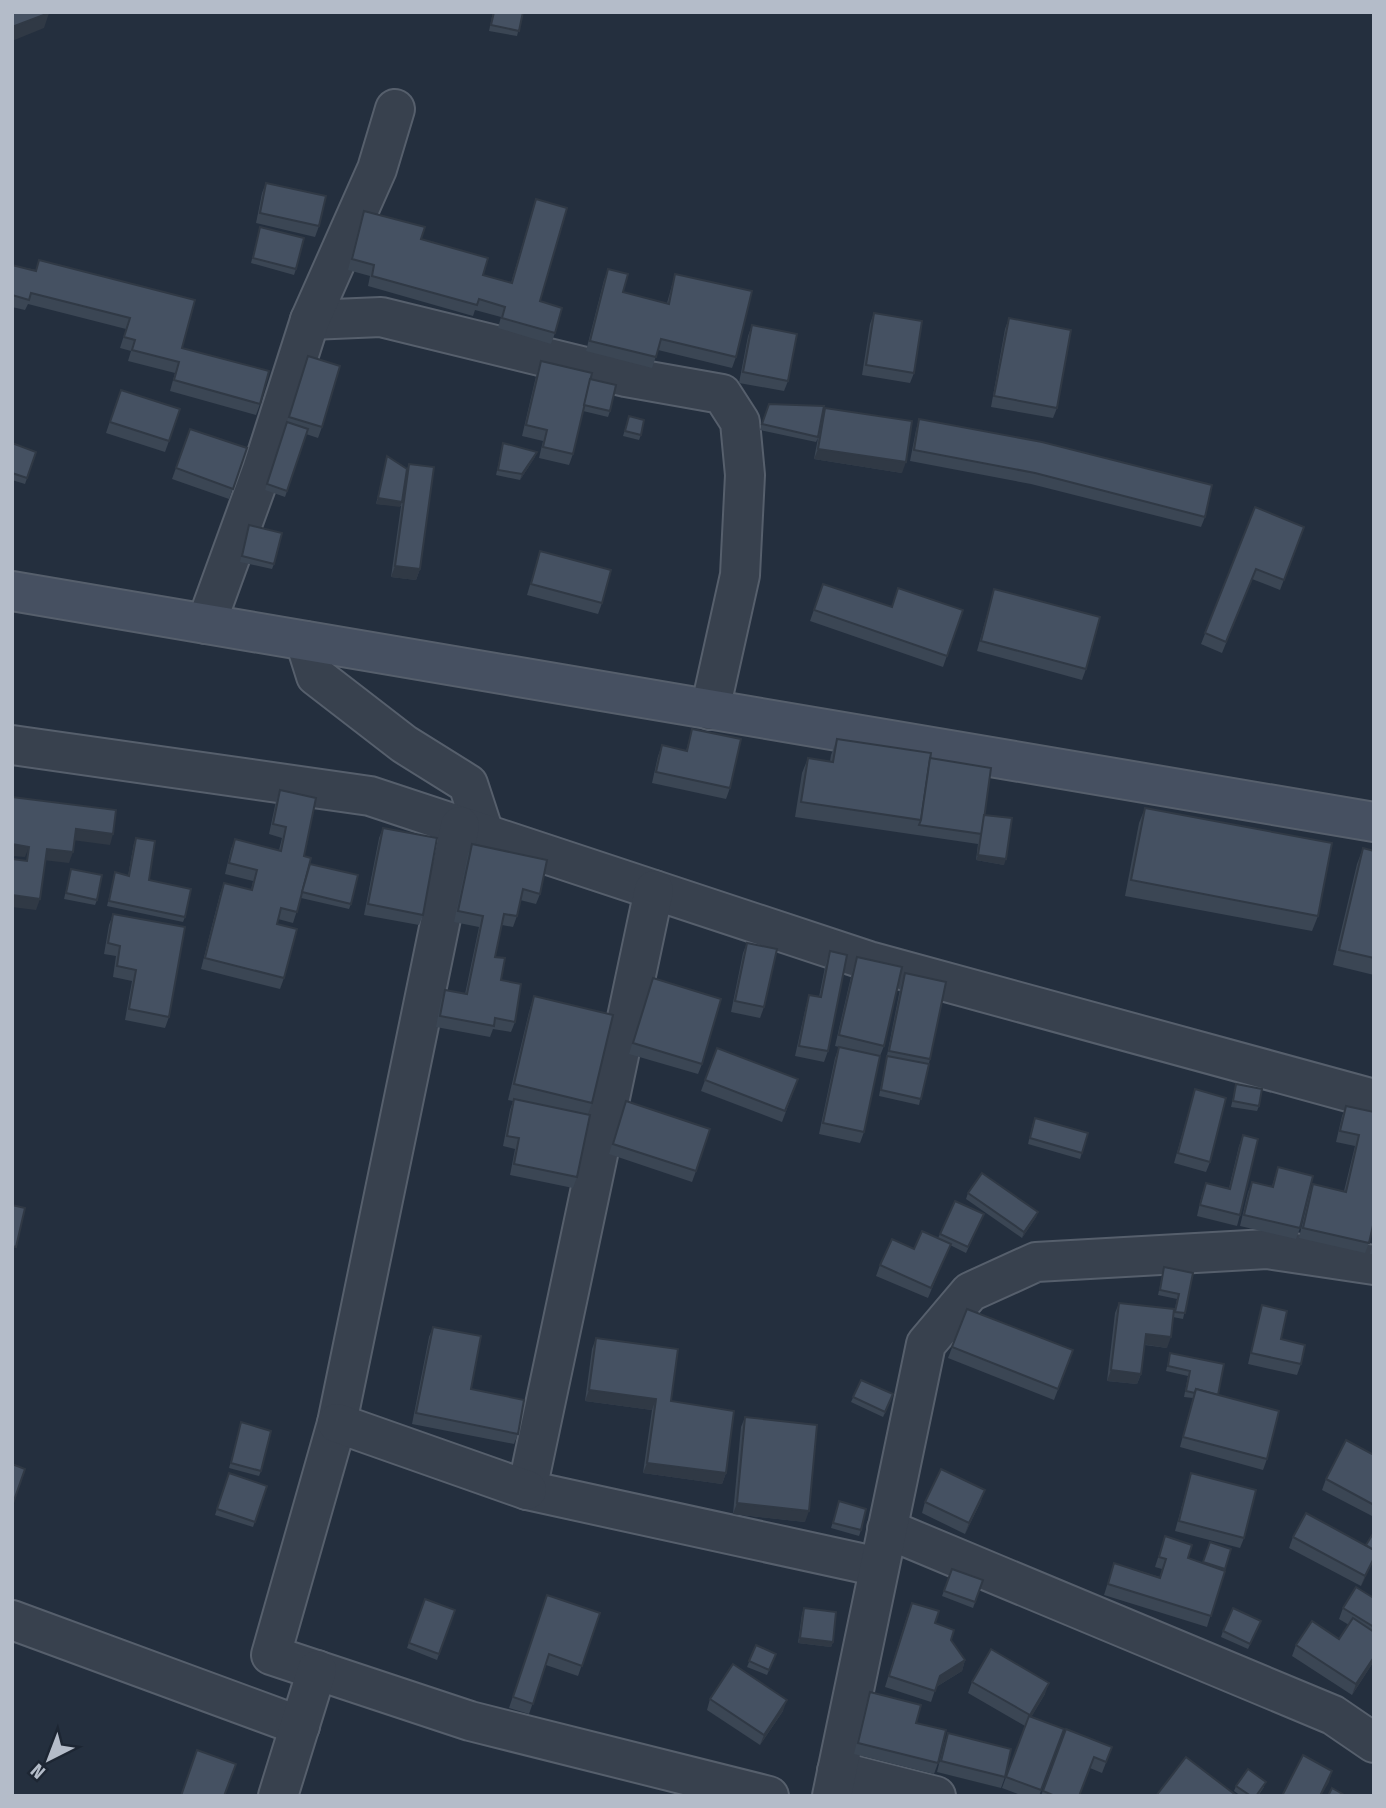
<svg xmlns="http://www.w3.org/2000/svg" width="1386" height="1808" viewBox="0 0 1386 1808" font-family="'Fira Sans Condensed',sans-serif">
  <rect width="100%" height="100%" fill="#242f3e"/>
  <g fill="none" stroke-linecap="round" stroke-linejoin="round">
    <defs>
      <g id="minor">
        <polyline points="310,320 381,317 626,377 722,394 740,422 745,475 740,575 710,710"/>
        <polyline points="206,624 262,470 310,320 377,169 395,109"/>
        <polyline points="305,641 316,676 404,744 468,784 484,833"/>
        <polyline points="12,745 370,796 869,961 1374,1099"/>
        <polyline points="460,826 337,1423 271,1655 470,1721 769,1796"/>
        <polyline points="654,890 527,1490 879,1567"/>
        <polyline points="337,1423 527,1490"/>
        <polyline points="887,1529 1333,1715 1374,1743"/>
        <polyline points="12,1620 300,1726"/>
        <polyline points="837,1771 936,1796"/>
        <polyline points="278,1796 317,1670"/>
        <polyline points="832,1796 926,1344 970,1292 1036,1262 1267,1249 1374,1265"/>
      </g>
      <polyline id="secondary" points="12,591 1374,822"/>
    </defs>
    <use href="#minor" stroke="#565f6c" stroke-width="42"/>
    <use href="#secondary" stroke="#565f6c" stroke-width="42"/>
    <use href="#minor" stroke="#38414e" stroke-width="38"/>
    <use href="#secondary" stroke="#465061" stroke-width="38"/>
  </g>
  <g fill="#3b4654">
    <polygon points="493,12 523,12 517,36 489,31"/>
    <polygon points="266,183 319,226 315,237 256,223 262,193"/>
    <polygon points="536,199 540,301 555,333 551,344 498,328 501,317 475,310 473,316 368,286 370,276 348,270 360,222 364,211 421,239 483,275 511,283"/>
    <polygon points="260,227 296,269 294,275 251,263"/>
    <polygon points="39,260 182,348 260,404 256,415 170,391 175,373 128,361 131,351 120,348 126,329 28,304 25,310 12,307 12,265 36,270"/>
    <polygon points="608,269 623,292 667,303 672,285 675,274 736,357 732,368 658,350 652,368 586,351 604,280"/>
    <polygon points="874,313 914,373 910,383 862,375 870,324"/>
    <polygon points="1009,318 1057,408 1053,418 991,407 1005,329"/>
    <polygon points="752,325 788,381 784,391 739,383 748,336"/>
    <polygon points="308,356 322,427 318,438 306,434 285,497 265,490"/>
    <polygon points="541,361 590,379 610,411 608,417 583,411 573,454 569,465 539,458 543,441 522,436 537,372"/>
    <polygon points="117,400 169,441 165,452 106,433"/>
    <polygon points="769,404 823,412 902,473 814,459 818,438 816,442 760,430"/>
    <polygon points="629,416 641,435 639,440 623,436"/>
    <polygon points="919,419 1205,517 1201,527 1031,484 910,461 916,430"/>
    <polygon points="190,429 247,448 229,499 172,479"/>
    <polygon points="12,443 36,452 25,484 12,480"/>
    <polygon points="503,443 535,457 520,480 496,475"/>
    <polygon points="387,456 407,469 409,464 420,569 416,580 391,577 401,506 376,504"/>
    <polygon points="1255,507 1304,527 1280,590 1252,579 1222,653 1201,644"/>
    <polygon points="249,525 274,564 272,569 240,562"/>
    <polygon points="540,551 602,603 598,614 527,595"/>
    <polygon points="823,584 891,607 963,610 943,667 810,621"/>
    <polygon points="994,589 1086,669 1082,680 977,651"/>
    <polygon points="692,729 730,788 726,799 652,783 658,756 662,745 686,751"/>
    <polygon points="837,739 930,758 984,814 1004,865 976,860 978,844 795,817 802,773 808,758 830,761 831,755"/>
    <polygon points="280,790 304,856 310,864 351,904 349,909 301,898 293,923 278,919 277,924 284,978 280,989 201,969 220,894 224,883 251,890 253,881 225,874 231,849 235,839 279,850 282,838 269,834 276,801"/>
    <polygon points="1145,808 1318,916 1312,931 1125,896 1139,823"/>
    <polygon points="383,828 423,915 419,925 364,915 379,838"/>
    <polygon points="136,838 149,880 185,917 183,922 107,906 115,872 128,876 134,843"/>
    <polygon points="472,844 540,894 536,904 520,900 517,916 513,927 502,925 495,957 515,1022 511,1032 493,1029 490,1037 436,1027 441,1000 445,990 465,994 479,927 454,922 468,854"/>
    <polygon points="1363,848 1374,851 1374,975 1333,965 1357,864"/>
    <polygon points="71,869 97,900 95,905 64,899"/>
    <polygon points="113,914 169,1017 165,1028 125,1020 132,981 113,977 116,956 104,954 109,925"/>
    <polygon points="747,943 764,1007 760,1018 731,1012 743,953"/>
    <polygon points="830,951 828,1051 824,1062 795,1056 806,1006 809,995 819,997 826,962"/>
    <polygon points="857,957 884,1046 880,1056 864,1132 860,1143 819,1134 835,1058 839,1047 878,1056 835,1046 853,968"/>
    <polygon points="905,973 930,1059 919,1105 879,1096 901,984"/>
    <polygon points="653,978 702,1064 698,1074 629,1054"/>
    <polygon points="534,996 592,1103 588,1114 577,1177 573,1188 510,1175 515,1149 503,1146 510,1110 513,1101 508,1100 529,1012"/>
    <polygon points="717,1048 798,1079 782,1122 701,1091"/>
    <polygon points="1236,1084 1259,1106 1257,1111 1231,1107"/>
    <polygon points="1195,1089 1210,1162 1206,1172 1174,1163"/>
    <polygon points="1346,1106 1374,1112 1369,1243 1365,1253 1299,1238 1309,1194 1313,1184 1344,1191 1355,1146 1336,1142 1342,1116"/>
    <polygon points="622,1112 696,1171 692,1182 609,1154"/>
    <polygon points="1033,1123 1088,1133 1080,1159 1028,1144"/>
    <polygon points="1243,1135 1240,1215 1237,1226 1197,1216 1202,1194 1206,1183 1229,1188 1239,1146"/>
    <polygon points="1278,1167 1300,1228 1296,1239 1240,1226 1248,1192 1252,1182 1272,1186"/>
    <polygon points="968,1193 1038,1212 1036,1217 1022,1238 966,1199"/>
    <polygon points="984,1214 966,1253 950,1245 928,1298 876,1276 880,1265 938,1238 940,1234"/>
    <polygon points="1374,1236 1374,1254 1370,1254"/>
    <polygon points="1164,1267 1193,1273 1183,1319 1173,1317 1177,1299 1158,1295"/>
    <polygon points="1119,1303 1167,1348 1145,1345 1141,1374 1137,1384 1107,1381 1115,1313"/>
    <polygon points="1262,1305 1281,1339 1301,1364 1297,1375 1248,1364 1259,1316"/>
    <polygon points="967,1309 1073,1350 1054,1400 948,1358"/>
    <polygon points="433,1327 471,1389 518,1434 514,1444 412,1424 429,1337"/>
    <polygon points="596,1338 671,1401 726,1473 722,1484 643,1473 652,1410 585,1401 592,1349"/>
    <polygon points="1170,1353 1218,1395 1267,1459 1263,1470 1180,1447 1193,1398 1184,1397 1188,1376 1166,1371"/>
    <polygon points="861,1380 891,1400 883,1417 851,1402"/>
    <polygon points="745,1417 805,1522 733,1514 741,1427"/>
    <polygon points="241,1422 261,1471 259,1476 229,1468"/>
    <polygon points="1374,1455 1374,1517 1322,1490 1326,1479"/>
    <polygon points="229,1473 267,1486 253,1527 215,1515"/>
    <polygon points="1191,1473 1244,1538 1240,1548 1175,1531"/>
    <polygon points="839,1501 861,1530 859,1536 831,1528"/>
    <polygon points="981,1501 965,1534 922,1513 925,1502"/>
    <polygon points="1165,1536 1188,1558 1203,1563 1210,1542 1231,1549 1207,1627 1104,1595 1114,1563 1160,1577 1162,1569 1155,1567"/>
    <polygon points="1293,1537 1366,1545 1374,1558 1361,1586 1289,1548"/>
    <polygon points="952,1569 983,1580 973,1608 942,1596"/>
    <polygon points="1374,1594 1374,1661 1352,1695 1292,1656 1296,1645 1339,1639 1349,1625 1339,1619 1343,1608 1372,1597"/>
    <polygon points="547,1595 600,1613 578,1676 546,1665 529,1714 509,1708"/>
    <polygon points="425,1599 455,1610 437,1660 407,1648"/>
    <polygon points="804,1608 833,1642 831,1647 798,1643 802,1614"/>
    <polygon points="908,1613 935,1623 965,1660 962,1671 936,1687 931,1702 885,1687"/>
    <polygon points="1261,1621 1248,1649 1221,1637 1223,1631"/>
    <polygon points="756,1645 776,1654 767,1675 747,1667"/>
    <polygon points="972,1682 1045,1694 1031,1717 1064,1729 1039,1796 1023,1796 1002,1788 1025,1726 968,1693"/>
    <polygon points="870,1692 916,1723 938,1763 934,1774 854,1754 866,1703"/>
    <polygon points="710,1699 783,1711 760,1745 707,1710"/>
    <polygon points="1066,1729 1112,1747 1102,1773 1090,1768 1079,1796 1041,1796"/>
    <polygon points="948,1733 1005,1777 1001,1788 937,1772 944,1744"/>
    <polygon points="1236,1786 1264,1787 1258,1796 1241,1796 1234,1791"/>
  </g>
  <g fill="#303945">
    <polygon points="49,13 44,28 12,41 12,27"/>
    <polygon points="818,449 906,462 902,473 814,459"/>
    <polygon points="537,452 535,457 520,480 522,474"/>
    <polygon points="378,498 402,502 400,507 376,504"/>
    <polygon points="395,566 420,569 416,580 391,577"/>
    <polygon points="76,829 113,834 110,845 72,840"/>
    <polygon points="12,844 29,847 25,857 12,856"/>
    <polygon points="47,849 73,852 69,863 43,860"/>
    <polygon points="978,855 1006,859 1004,865 976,860"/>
    <polygon points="12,895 40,899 36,910 12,907"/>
    <polygon points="1038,1212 1036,1217 1022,1238 1024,1232"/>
    <polygon points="1146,1334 1171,1337 1167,1348 1142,1344"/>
    <polygon points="1111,1370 1141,1374 1137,1384 1107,1381"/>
    <polygon points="589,1390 656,1399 652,1410 585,1401"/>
    <polygon points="647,1463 726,1473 722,1484 643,1473"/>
    <polygon points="985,1490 981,1501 965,1534 969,1523"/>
    <polygon points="737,1503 809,1511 805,1522 733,1514"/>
    <polygon points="1374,1558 1373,1562 1361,1586 1365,1576"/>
    <polygon points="800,1638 833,1642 831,1647 798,1643"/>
    <polygon points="1374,1657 1374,1661 1352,1695 1356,1684"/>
    <polygon points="965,1660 962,1671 936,1687 940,1676"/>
    <polygon points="1049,1683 1045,1694 1026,1726 1030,1715"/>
    <polygon points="787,1700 783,1711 760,1745 764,1735"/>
    <polygon points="1332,1771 1329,1782 1321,1796 1320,1796"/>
  </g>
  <g fill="#455162" stroke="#303945" stroke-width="2">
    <polygon points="12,12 49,12 49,13 12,27"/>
    <polygon points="494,12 523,12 519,31 491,25"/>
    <polygon points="266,183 326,196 319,226 260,213"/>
    <polygon points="536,199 567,208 540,301 562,308 555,333 502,318 505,307 479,299 477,305 372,276 374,265 352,259 364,211 425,227 421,239 488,258 483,275 512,283"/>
    <polygon points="260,227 304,238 296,269 253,258"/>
    <polygon points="39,260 195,300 182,348 269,371 260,404 174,380 179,362 132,350 135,340 124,337 130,318 31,293 29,300 12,295 12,265 36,271"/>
    <polygon points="608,269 628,274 623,292 669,304 675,274 752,291 736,357 661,339 656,357 590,341"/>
    <polygon points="874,313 922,321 914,373 866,365"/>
    <polygon points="1009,318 1071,330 1057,408 994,396"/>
    <polygon points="752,325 797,334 788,381 743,372"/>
    <polygon points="308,356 340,366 322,427 289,417"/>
    <polygon points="541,361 592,373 573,454 543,447 547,430 526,425"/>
    <polygon points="590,379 616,385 610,411 584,405"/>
    <polygon points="121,390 180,409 169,441 110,422"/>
    <polygon points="769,404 824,406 818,437 762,424"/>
    <polygon points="825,408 912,421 906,462 818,449"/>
    <polygon points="629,416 644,420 641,435 625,431"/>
    <polygon points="919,419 1042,442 1212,485 1205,517 1035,473 914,450"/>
    <polygon points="287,422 308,429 287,491 267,484"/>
    <polygon points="190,429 247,448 233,489 176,468"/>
    <polygon points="12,443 36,452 27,478 12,473"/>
    <polygon points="503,443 537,452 522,474 498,470"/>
    <polygon points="387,456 407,469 402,502 378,498"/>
    <polygon points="409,464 434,467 420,569 395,566"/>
    <polygon points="1255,507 1304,527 1284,580 1256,569 1226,642 1205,633"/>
    <polygon points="249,525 282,533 274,564 242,556"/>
    <polygon points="540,551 611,570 602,603 531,584"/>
    <polygon points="823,584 892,607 898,588 963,610 947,656 814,610"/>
    <polygon points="994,589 1100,617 1086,669 981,641"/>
    <polygon points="692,729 741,739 730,788 656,772 662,745 687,751"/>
    <polygon points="837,739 931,753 921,820 801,802 808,758 833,762"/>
    <polygon points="930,758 991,768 982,834 919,825 921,820"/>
    <polygon points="280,790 316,798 304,856 311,858 297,912 281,908 277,924 297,929 284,978 205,958 224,883 252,890 257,870 229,863 235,839 281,851 286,827 273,824"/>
    <polygon points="12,797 116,810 113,834 76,829 73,852 47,849 40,899 12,895 12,859 27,861 29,847 12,844"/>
    <polygon points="1145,808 1332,843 1318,916 1131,880"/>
    <polygon points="984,815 1012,818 1006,859 978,855"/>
    <polygon points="383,828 437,838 423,915 368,904"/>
    <polygon points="136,838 155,841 149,880 191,889 185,917 109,901 115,872 129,876"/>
    <polygon points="472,844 547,860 540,894 523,889 517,916 504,914 495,957 505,958 501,980 521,984 515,1022 495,1018 494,1026 440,1016 445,990 467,994 483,916 458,911"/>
    <polygon points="1363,848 1374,851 1374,958 1339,950"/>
    <polygon points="310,864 358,875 351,904 302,892"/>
    <polygon points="71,869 102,875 97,900 66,893"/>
    <polygon points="113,914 185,927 169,1017 129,1009 136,970 117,966 120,946 108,943"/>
    <polygon points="747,943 777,949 764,1007 735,1001"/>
    <polygon points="830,951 847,955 828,1051 799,1046 809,995 821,997"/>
    <polygon points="857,957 902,967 884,1046 839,1035"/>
    <polygon points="905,973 946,982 930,1059 889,1051"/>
    <polygon points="653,978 721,999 702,1064 633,1043"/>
    <polygon points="534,996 613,1015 592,1103 514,1084"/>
    <polygon points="839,1047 880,1056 864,1132 823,1123"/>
    <polygon points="717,1048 798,1079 785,1111 705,1080"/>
    <polygon points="887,1056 929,1064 921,1099 881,1090"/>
    <polygon points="1236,1084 1262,1089 1259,1106 1233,1101"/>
    <polygon points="1195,1089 1226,1098 1210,1162 1178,1153"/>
    <polygon points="514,1099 590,1115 577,1177 514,1164 519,1138 507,1136"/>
    <polygon points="626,1101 710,1129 696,1171 613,1144"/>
    <polygon points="1346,1106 1374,1112 1374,1221 1369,1243 1303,1228 1313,1184 1346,1192 1359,1135 1340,1131"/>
    <polygon points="1035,1118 1088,1133 1082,1153 1030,1138"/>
    <polygon points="1243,1135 1258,1139 1240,1215 1200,1205 1206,1183 1230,1189"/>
    <polygon points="1278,1167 1313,1176 1300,1228 1244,1215 1252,1182 1273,1187"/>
    <polygon points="982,1173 1038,1212 1024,1232 968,1193"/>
    <polygon points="955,1201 984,1214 968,1247 940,1234"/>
    <polygon points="12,1205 25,1208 16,1247 12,1246"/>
    <polygon points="922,1231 951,1244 931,1288 880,1265 892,1239 914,1249"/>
    <polygon points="1164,1267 1193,1273 1185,1313 1175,1312 1179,1294 1160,1290"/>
    <polygon points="1119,1303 1174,1309 1171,1337 1146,1334 1141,1374 1111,1370"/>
    <polygon points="1262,1305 1287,1311 1281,1339 1305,1345 1301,1364 1251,1353"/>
    <polygon points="967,1309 1073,1350 1058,1389 952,1347"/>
    <polygon points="433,1327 481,1336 471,1389 524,1400 518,1434 416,1413"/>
    <polygon points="596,1338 678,1349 671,1401 734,1411 726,1473 647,1463 656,1399 589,1390"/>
    <polygon points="1170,1353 1224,1364 1218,1395 1196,1389 1195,1393 1186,1391 1190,1371 1168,1366"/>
    <polygon points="861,1380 893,1394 885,1412 853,1397"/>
    <polygon points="1196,1389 1279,1411 1267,1459 1183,1437"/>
    <polygon points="745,1417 817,1425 809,1511 737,1503"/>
    <polygon points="241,1422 271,1431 261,1471 231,1463"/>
    <polygon points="1346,1440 1374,1455 1374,1505 1326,1479"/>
    <polygon points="12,1464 25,1469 12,1506"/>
    <polygon points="941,1469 985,1490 969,1523 925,1502"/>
    <polygon points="229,1473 267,1486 255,1522 217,1509"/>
    <polygon points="1191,1473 1256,1490 1244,1538 1179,1521"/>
    <polygon points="839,1501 866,1509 861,1530 833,1523"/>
    <polygon points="1306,1513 1374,1550 1374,1558 1365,1576 1293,1537"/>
    <polygon points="1374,1532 1374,1550 1366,1545"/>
    <polygon points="1165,1536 1192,1545 1188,1558 1225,1571 1211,1616 1108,1584 1114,1563 1160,1578 1166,1559 1159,1557"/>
    <polygon points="1210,1542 1231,1549 1225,1569 1203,1562"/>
    <polygon points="952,1569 983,1580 975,1602 944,1591"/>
    <polygon points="1356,1587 1372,1597 1374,1594 1374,1627 1343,1608"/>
    <polygon points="547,1595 600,1613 582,1666 549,1654 533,1704 513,1697"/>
    <polygon points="425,1599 455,1610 439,1654 409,1643"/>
    <polygon points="912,1603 939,1611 935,1623 954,1630 951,1640 965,1660 940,1676 935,1691 889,1676"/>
    <polygon points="804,1608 836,1612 833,1642 800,1638"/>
    <polygon points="1233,1608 1261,1621 1250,1644 1223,1631"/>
    <polygon points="1353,1618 1374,1632 1374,1657 1356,1684 1296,1645 1312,1621 1339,1639"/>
    <polygon points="756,1645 776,1654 769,1670 749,1661"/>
    <polygon points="991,1649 1049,1683 1030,1715 972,1682"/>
    <polygon points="733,1664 787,1700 764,1735 710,1699"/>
    <polygon points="870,1692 921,1705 916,1723 946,1730 938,1763 858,1743"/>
    <polygon points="1029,1716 1064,1729 1041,1790 1006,1777"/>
    <polygon points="1066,1729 1112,1747 1106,1762 1094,1757 1079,1796 1055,1796 1043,1791"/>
    <polygon points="948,1733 1011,1749 1005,1777 941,1761"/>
    <polygon points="197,1750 236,1764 224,1796 181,1796"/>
    <polygon points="1303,1755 1332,1771 1320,1796 1282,1796"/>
    <polygon points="1186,1757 1237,1796 1156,1796"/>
    <polygon points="1248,1769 1266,1782 1256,1796 1251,1796 1236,1786"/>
    <polygon points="1332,1788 1346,1796 1328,1796"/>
  </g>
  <rect width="1386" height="1808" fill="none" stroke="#b4bcc9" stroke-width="28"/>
  <g transform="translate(49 1759) rotate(222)" stroke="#1d2633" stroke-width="5" paint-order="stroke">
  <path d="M0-5L12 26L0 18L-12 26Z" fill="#b4bcc9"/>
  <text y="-10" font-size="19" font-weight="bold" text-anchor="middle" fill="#b4bcc9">N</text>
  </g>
</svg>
